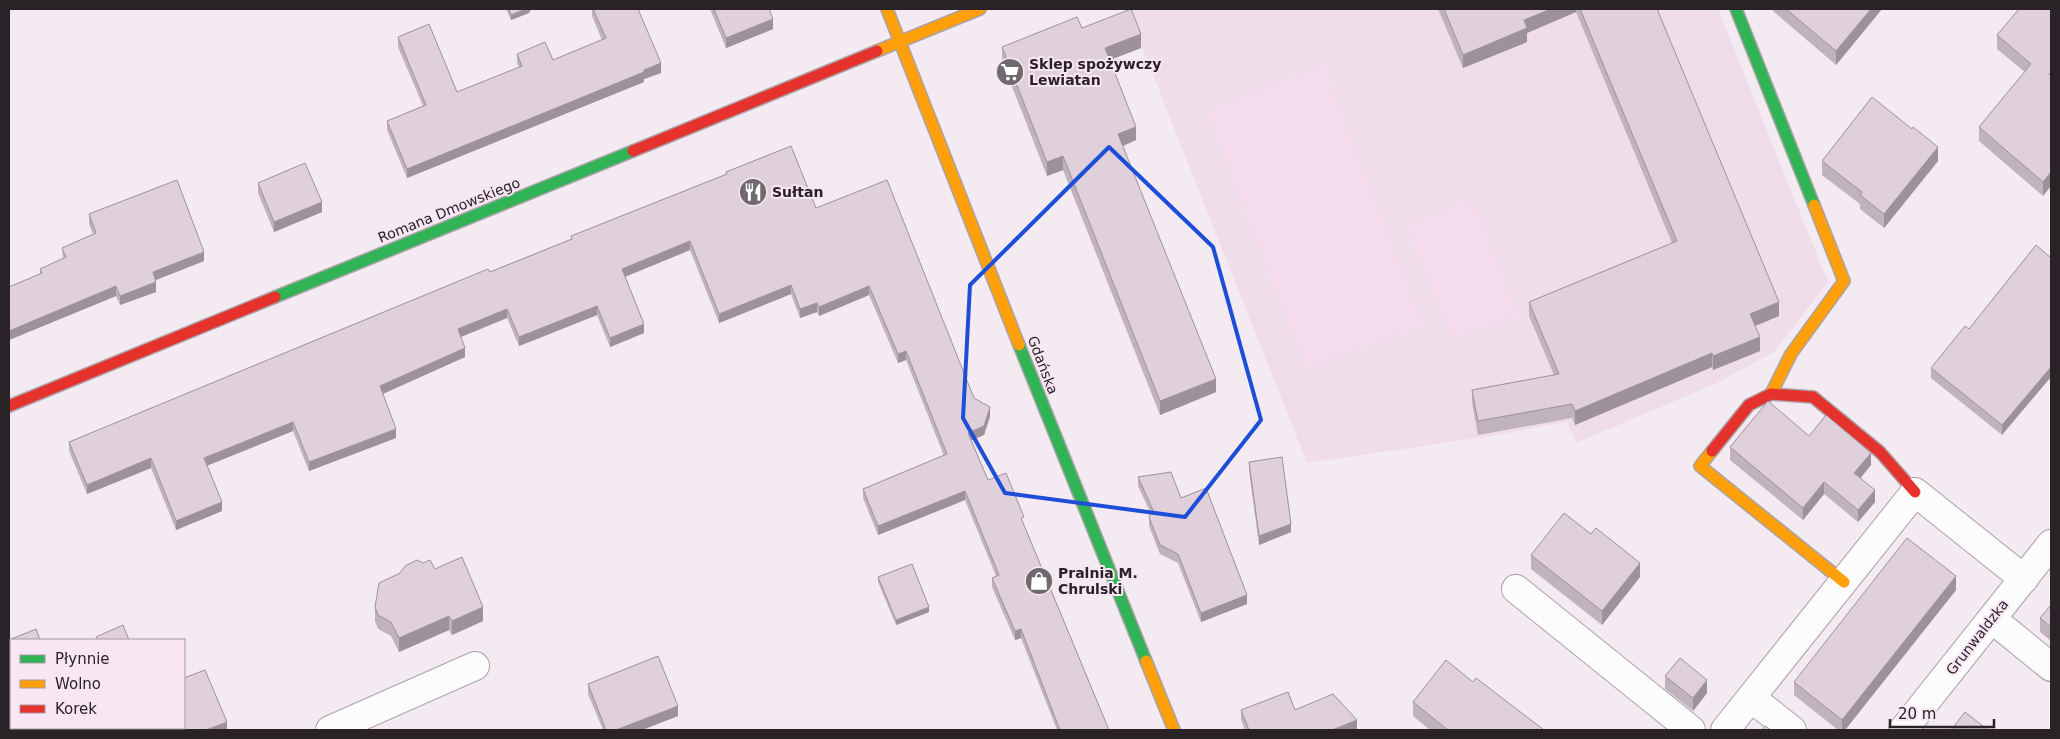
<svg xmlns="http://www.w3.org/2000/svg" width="2060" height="739" viewBox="0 0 2060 739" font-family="'DejaVu Sans',sans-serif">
  <rect width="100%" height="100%" fill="#f4eaf1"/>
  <polygon fill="#efdde9" points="1127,9 1718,9 1828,282 1774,352 1717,383 1576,443 1567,422 1490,436 1307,463"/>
  <g fill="#f5dced">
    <polygon points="1323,66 1422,323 1306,368 1207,111"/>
    <polygon points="1474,201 1517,314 1453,339 1406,226"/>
  </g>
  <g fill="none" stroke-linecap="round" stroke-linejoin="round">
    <defs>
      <g id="street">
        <polyline points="1516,589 1691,730"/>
        <polyline points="1992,619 2051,667"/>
        <polyline points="1751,698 1792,730"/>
        <polyline points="330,730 475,666"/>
        <polyline points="1725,730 1915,492 2024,579"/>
        <polyline points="1903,730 2051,544"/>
      </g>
      <g id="fast">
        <polyline points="1736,9 1814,205"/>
        <polyline points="275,297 633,151"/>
        <polyline points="1019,345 1146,661"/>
      </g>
      <g id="slow">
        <polyline points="887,9 1019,345"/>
        <polyline points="877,51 980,9"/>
        <polyline points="1771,394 1791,354 1844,281 1814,205"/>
        <polyline points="1712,451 1700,466 1844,582"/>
        <polyline points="1146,661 1174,730"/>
      </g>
      <g id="jam">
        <polyline points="633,151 877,51"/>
        <polyline points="9,406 275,297"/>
        <polyline points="1712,451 1749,405 1771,394 1813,397 1880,452 1915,492"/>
      </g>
    </defs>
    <use href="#street" stroke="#aaa2a7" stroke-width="30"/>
    <use href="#fast" stroke="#aaa2a7" stroke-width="14"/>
    <use href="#slow" stroke="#aaa2a7" stroke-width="14"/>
    <use href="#jam" stroke="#aaa2a7" stroke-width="14"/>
    <use href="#street" stroke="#fdfcfd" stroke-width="28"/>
    <use href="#fast" stroke="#30b455" stroke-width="11"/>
    <use href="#slow" stroke="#ff9f0a" stroke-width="11"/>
    <use href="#jam" stroke="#e5322d" stroke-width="11"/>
  </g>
  <g fill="#c1b3bc">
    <polygon points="506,9 531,9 529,13 511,20"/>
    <polygon points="592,9 638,9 661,73 644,79 644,82 407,178 387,130 387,121 423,106 398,47 398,37 457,92 519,67 517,63 517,54 553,60 602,40 592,16"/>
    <polygon points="710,9 769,9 773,29 726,48"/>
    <polygon points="1438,9 1657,9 1779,316 1755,326 1760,351 1713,370 1712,367 1575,425 1572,418 1478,435 1472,403 1472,390 1554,375 1529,316 1529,302 1672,243 1576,12 1527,33 1527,42 1463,68"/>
    <polygon points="1773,9 1882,9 1836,65 1773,11"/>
    <polygon points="2051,9 2043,196 1979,141 1979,127 2025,72 1997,49 1997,35"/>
    <polygon points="1082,28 1141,48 1109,60 1136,140 1123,146 1216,392 1160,415 1063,170 1047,176 1002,61 1002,47"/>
    <polygon points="1822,161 1938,161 1884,228 1860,209 1860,204 1822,175"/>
    <polygon points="726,172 816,208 974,398 990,416 984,435 971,440 988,480 1024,525 1109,730 1057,730 1021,638 1015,640 992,587 992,578 996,576 965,500 878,535 863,498 863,489 944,456 906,360 898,363 869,295 819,316 817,312 800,318 791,294 719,323 690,250 625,277 644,333 610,347 597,315 519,346 507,318 461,337 465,357 383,394 396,438 309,471 293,431 207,465 222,511 176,530 151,468 87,494 69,451 69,442 571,239 571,236 726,175"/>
    <polygon points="258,183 322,212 274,232 258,193"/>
    <polygon points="89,214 204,261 156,280 156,292 120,305 116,296 9,340 9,287 40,274 40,269 63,259 62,248 93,234 89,224"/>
    <polygon points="2036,245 2002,435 1931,378 1931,368 1969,329"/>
    <polygon points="1809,436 1871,465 1861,478 1875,502 1858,522 1824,494 1803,520 1730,460 1730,447"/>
    <polygon points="1249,462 1291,532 1259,545 1249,471"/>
    <polygon points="1138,477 1181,498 1247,604 1201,622 1178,563 1160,554 1149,526 1149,517 1151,514 1138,486"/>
    <polygon points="1531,555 1640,577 1602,625 1531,569"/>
    <polygon points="435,569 483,621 452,635 449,630 399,652 391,636 378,629 375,621 375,607"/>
    <polygon points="878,577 929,612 896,625 878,582"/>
    <polygon points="1956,590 1845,730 1838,730 1794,695 1794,682"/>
    <polygon points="2051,605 2051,641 2040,632 2040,618"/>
    <polygon points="9,640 11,640 11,700 9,694"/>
    <polygon points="1665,676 1707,693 1693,711 1665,689"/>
    <polygon points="1473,682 1544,730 1430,730 1413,716 1413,702"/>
    <polygon points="588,684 678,716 642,730 603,730 588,694"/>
    <polygon points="1241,710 1295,710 1357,729 1355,730 1245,730 1241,719"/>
    <polygon points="36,728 184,728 227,730 37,730"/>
  </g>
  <g fill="#9d9299">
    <polygon points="526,9 531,9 529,13 511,20 511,15"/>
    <polygon points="1551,9 1576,9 1576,12 1527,33 1527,42 1463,68 1463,55 1524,20"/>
    <polygon points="1871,9 1882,9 1836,65 1836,51"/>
    <polygon points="773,19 773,29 726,48 726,38"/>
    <polygon points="1141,34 1141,48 1105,62 1105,48"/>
    <polygon points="661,63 661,73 644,79 644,82 407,178 407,169"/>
    <polygon points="1136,127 1136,140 1118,148 1118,134"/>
    <polygon points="1938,147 1938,161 1884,228 1884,214"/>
    <polygon points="1063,156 1063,170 1047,176 1047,162"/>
    <polygon points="2051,172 2051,186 2043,196 2043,182"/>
    <polygon points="322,202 322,212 274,232 274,222"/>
    <polygon points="690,241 690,250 622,278 622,269"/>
    <polygon points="204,252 204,261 153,281 153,272"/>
    <polygon points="156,282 156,292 120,305 120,296"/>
    <polygon points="791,285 791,294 719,323 719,314"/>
    <polygon points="116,286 116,296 9,340 9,331"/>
    <polygon points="869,286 869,295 819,316 819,307"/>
    <polygon points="1779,302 1779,316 1750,328 1750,314"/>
    <polygon points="817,303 817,312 800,318 800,309"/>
    <polygon points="597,306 597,315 519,346 519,337"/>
    <polygon points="507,309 507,318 458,338 458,329"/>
    <polygon points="644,324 644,333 610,347 610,338"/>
    <polygon points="1760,337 1760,351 1713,370 1713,356"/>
    <polygon points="465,348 465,357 380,395 380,386"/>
    <polygon points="906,351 906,360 898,363 898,354"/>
    <polygon points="1712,353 1712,367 1575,425 1575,411"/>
    <polygon points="2051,367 2051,377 2002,435 2002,425"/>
    <polygon points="1216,379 1216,392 1160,415 1160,401"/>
    <polygon points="990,407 990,416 984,435 968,442 968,433"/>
    <polygon points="293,422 293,431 204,467 204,458"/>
    <polygon points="396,429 396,438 309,471 309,462"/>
    <polygon points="1871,453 1871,465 1854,485 1854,473"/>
    <polygon points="151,458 151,468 87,494 87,485"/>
    <polygon points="1824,482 1824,494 1803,520 1803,508"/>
    <polygon points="1875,490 1875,502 1858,522 1858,510"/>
    <polygon points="965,491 965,500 878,535 878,526"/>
    <polygon points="222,502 222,511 176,530 176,521"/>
    <polygon points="1291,524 1291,532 1259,545 1259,536"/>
    <polygon points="1640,563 1640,577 1602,625 1602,611"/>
    <polygon points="1956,576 1956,590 1845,730 1842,730 1842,720"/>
    <polygon points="1247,595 1247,604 1201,622 1201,613"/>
    <polygon points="483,607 483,621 452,635 452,621"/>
    <polygon points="929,607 929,612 896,625 896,620"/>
    <polygon points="449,616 449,630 399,652 399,638"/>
    <polygon points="1021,629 1021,638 1015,640 1015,631"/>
    <polygon points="1707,680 1707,693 1693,711 1693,698"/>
    <polygon points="678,706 678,716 642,730 616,730"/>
    <polygon points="1357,720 1357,729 1355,730 1332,730"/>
    <polygon points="227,722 227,730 206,730"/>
  </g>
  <g fill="#e0d0db" stroke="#9d9299">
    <polygon points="509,9 526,9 511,15"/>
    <polygon points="593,9 638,9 661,63 644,70 644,72 407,169 387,121 426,105 398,37 429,24 457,92 522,66 517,54 545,42 553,60 606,38"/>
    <polygon points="714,9 769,9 773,19 726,38"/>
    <polygon points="1131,9 1141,34 1105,48 1136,127 1118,134 1216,379 1160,401 1063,156 1047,162 1002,47 1077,17 1082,28"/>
    <polygon points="1444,9 1551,9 1524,20 1527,28 1463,55"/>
    <polygon points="1580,9 1657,9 1779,302 1750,314 1760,337 1713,356 1712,353 1575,411 1572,404 1478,421 1472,390 1559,374 1529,302 1677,241"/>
    <polygon points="1786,9 1871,9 1836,51"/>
    <polygon points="2019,9 2051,9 2051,72 2049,74 2051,76 2051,172 2043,182 1979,127 2031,64 1997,35"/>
    <polygon points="1872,97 1912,129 1913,127 1938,147 1884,214 1860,195 1862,192 1822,161"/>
    <polygon points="791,146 816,208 887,180 974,398 990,407 984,426 968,433 988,480 1006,473 1024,517 1021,518 1109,730 1060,730 1021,629 1015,631 992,578 999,575 965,491 878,526 863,489 947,454 906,351 898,354 869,286 819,307 817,303 800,309 791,285 719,314 690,241 622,269 644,324 610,338 597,306 519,337 507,309 458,329 465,348 380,386 396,429 309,462 293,422 204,458 222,502 176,521 151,458 87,485 69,442 488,269 490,272 572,239 571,236 727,174 726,172"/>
    <polygon points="305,163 322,202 274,222 258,183"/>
    <polygon points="177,180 204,252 153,272 156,282 120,296 116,286 9,331 9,287 42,273 40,269 66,257 62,248 96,233 89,214"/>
    <polygon points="2036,245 2051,258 2051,367 2002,425 1931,368 1965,326 1969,329"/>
    <polygon points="1768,401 1809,436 1826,415 1871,453 1854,473 1875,490 1858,510 1824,482 1803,508 1730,447"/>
    <polygon points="1282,457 1291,524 1259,536 1249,462"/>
    <polygon points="1171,472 1181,498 1206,488 1247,595 1201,613 1178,554 1160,545 1149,517 1153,510 1138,477"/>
    <polygon points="1564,513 1591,534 1596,528 1640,563 1602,611 1531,555"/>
    <polygon points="1907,538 1956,576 1842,720 1794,682"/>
    <polygon points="462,557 483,607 452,621 449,616 399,638 391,622 378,615 375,607 379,583 400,573 405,566 417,560 423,563 430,560 435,569"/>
    <polygon points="912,564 929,607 896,620 878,577"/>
    <polygon points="2051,605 2051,627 2040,618"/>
    <polygon points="123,625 129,640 97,640 96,637"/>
    <polygon points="36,629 40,640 11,640 11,688 9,682 9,640"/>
    <polygon points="658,656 678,706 616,730 606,730 588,684"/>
    <polygon points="1680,658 1707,680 1693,698 1665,676"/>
    <polygon points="1446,660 1473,682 1476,678 1544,730 1448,730 1413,702"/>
    <polygon points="205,670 227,722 206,730 42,730 41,728 184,728 184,678"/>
    <polygon points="1288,692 1295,710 1333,694 1357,720 1332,730 1249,730 1241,710"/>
    <polygon points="1965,712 1988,730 1951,730"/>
    <polygon points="1765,726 1771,730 1762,730"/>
  </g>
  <path fill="none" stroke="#1d4ed8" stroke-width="4" stroke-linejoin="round" d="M1109,147L1213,247L1261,420L1185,517L1005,493L963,418L970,285Z"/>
  <defs>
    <symbol id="supermarket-disc" viewBox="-11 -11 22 22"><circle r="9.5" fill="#70696e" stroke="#f8e6f2"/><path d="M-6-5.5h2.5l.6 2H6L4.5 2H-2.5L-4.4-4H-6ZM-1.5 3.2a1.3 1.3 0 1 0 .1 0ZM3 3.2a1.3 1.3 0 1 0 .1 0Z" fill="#fff"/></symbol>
    <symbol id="restaurant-disc" viewBox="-11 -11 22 22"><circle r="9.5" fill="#70696e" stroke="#f8e6f2"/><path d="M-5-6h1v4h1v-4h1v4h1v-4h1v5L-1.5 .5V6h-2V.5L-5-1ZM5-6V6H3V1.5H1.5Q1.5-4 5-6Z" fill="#fff"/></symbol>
    <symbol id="shop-disc" viewBox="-11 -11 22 22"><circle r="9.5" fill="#70696e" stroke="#f8e6f2"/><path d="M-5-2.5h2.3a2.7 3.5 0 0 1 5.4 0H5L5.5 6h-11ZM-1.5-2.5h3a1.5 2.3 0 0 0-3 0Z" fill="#fff"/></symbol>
  </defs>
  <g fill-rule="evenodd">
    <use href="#supermarket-disc" x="994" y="56" width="32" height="32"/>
    <use href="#restaurant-disc" x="737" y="176" width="32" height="32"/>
    <use href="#shop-disc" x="1023" y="565" width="32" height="32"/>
  </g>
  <g text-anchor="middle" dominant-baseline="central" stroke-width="4" stroke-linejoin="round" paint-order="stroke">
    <g font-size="14" font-weight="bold" fill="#292327" stroke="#f8e6f2" text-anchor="start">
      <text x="1029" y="64">Sklep spożywczy<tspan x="1029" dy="16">Lewiatan</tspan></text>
      <text x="772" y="192">Sułtan</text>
      <text x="1058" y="573">Pralnia M.<tspan x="1058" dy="16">Chrulski</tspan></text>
    </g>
    <g font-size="14" fill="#292327" stroke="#f8e6f2">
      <text transform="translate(449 210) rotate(-22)">Romana Dmowskiego</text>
      <text transform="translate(1043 365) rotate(69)">Gdańska</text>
      <text transform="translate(1977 637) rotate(-52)">Grunwaldzka</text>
    </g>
  </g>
  <rect width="2060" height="739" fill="none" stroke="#292327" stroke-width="20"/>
  <rect x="10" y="639" width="175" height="90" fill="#f8e6f2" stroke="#a598a1"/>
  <rect x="20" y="655" width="25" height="8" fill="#30b455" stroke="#a598a1"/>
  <text x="55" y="664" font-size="15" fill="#292327">Płynnie</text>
  <rect x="20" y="680" width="25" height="8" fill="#ff9f0a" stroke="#a598a1"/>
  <text x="55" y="689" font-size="15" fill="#292327">Wolno</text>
  <rect x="20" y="705" width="25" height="8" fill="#e5322d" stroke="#a598a1"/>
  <text x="55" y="714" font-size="15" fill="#292327">Korek</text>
  <path d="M1890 719v8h104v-8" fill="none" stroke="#292327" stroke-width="2.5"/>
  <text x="1898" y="719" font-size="15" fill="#292327" stroke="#f8e6f2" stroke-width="4" paint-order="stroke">20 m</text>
</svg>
